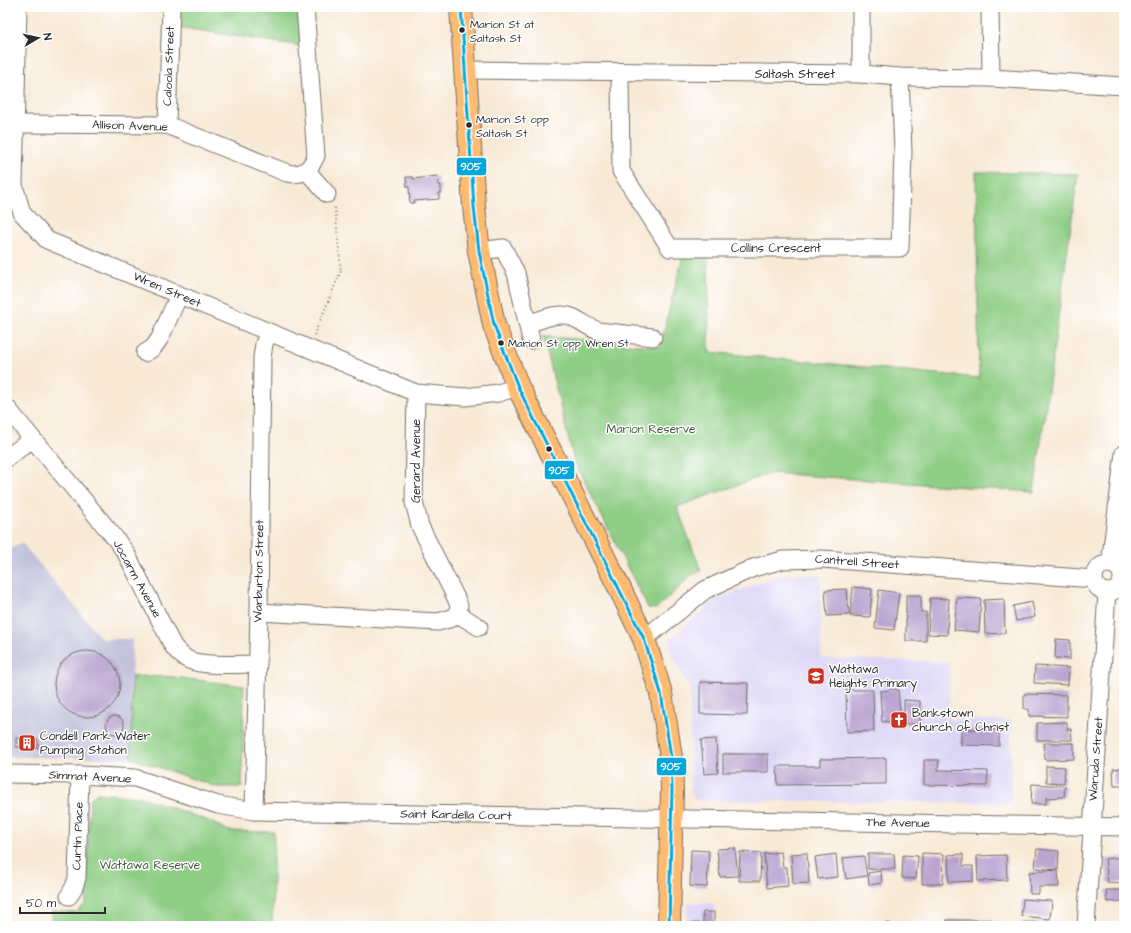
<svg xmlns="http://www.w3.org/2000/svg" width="1131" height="933" viewBox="0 0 1131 933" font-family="'Architects Daughter',sans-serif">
  <rect width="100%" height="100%" fill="#fff"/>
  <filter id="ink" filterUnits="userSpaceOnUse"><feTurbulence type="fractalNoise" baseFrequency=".025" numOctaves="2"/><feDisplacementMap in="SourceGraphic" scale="8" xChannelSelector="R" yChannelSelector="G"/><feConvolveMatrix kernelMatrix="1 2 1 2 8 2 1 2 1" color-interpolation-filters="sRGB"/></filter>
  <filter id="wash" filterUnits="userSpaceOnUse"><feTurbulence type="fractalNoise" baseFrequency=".012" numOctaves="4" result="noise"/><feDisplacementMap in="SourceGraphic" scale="16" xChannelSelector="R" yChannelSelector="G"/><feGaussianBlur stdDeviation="0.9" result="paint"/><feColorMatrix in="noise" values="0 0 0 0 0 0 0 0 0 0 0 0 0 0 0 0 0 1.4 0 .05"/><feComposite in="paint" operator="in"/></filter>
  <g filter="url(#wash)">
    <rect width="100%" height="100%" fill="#f8e9d5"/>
    <g fill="#dcd6f6">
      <polygon points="784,574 821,575 821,658 949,662 949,720 1011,720 1011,803 695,800 691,792 690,690 669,649 671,638 716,599"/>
      <polygon points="688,903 714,903 714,926 686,926"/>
    </g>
    <polygon fill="#c2c2dc" points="21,542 102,639 132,639 131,758 7,757 7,552"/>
    <g fill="#8fce85" stroke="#5d7c58">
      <polygon points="177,7 298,7 301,46 177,27"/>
      <polygon points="976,172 1078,174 1034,492 771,473 677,507 701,571 692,575 656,609 648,608 574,461 543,336 660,347 684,251 708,251 709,352 979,378"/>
      <polygon points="132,676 174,677 244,686 242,787 217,787 131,758"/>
      <polygon points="97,793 141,797 204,819 229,831 274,832 272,926 52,926 52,911 76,913 86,903 90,799"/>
    </g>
    <g id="blocks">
      <g fill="#baa4d0">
        <polygon points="437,176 438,185 441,185 441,193 439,193 439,199 414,201 414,203 410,203 409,187 407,187 406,177 413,177 413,179"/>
        <polygon points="853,587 872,589 870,617 850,616"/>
        <polygon points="847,589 849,615 827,616 825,590"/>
        <polygon points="879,590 899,593 894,630 875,628"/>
        <polygon points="906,595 921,595 921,612 926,612 926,641 906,641"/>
        <polygon points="930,598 949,599 947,635 928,634"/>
        <polygon points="957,598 981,599 979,632 954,630"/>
        <polygon points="1004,599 1005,633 985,634 984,600"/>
        <polygon points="1032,602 1035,617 1016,621 1013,606"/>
        <polygon points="1056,639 1070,640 1070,659 1055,658"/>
        <circle cx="87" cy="684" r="33"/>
        <polygon points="1035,666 1069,668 1068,685 1034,683"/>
        <polygon points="700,682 748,683 747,715 700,714"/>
        <polygon points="898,689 901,721 882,722 880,691"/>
        <polygon points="846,690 873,690 874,731 847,732"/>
        <polygon points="1024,694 1067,695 1067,717 1029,716 1029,709 1024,709"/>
        <polygon points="904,700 920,701 920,724 904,724"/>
        <circle cx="115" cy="725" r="9"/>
        <polygon points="1067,722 1067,729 1071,729 1072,740 1037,740 1037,723"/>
        <polygon points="961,729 999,730 999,746 961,745"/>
        <polygon points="16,738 38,739 38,748 16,747"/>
        <polygon points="716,739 718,773 704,774 701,740"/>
        <polygon points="1044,743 1074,743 1074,759 1045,760"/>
        <rect x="723" y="754" width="45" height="18"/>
        <polygon points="886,758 886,784 778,785 777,766 820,766 820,759"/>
        <polygon points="924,760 939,760 938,770 988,771 987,786 924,785"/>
        <polygon points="1046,766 1065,767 1064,783 1046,782"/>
        <polygon points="1124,768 1124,786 1114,786 1113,769"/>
        <polygon points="1032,784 1065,786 1064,797 1046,798 1046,804 1031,804"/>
        <polygon points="735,848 738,876 720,877 717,849"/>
        <polygon points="1037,849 1059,851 1058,870 1035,868"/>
        <polygon points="691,850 709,851 707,887 690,886"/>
        <polygon points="740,852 761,853 760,881 739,881"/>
        <polygon points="781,852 783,867 787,867 788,886 767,888 764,854"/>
        <polygon points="807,853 809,883 793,884 791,854"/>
        <polygon points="922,853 944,854 943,884 922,884"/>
        <polygon points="836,854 838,877 818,879 815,857"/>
        <polygon points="868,854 894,854 895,869 868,869"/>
        <polygon points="963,854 963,866 973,866 973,881 949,882 948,855"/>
        <polygon points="903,855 918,856 916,879 902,878"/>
        <polygon points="1006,855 1007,880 978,881 977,856"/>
        <polygon points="864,856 867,876 846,879 843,858"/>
        <polygon points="1123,857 1124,882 1108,883 1105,859"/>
        <polygon points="1058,870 1059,887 1039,887 1039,894 1030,894 1029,872"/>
        <polygon points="881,871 882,883 869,885 868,873"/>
        <polygon points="1106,890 1124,890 1124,901 1107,902"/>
        <polygon points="1023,899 1052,901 1050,919 1021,916"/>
        <polygon points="703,912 714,912 714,926 688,926 688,923 703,923"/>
        <rect x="947" y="920" width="45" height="6"/>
        <polygon points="1059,922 1059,926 1023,926 1023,923"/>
        <polygon points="890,923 890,926 867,926 867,924"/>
      </g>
    </g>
  </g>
  <g filter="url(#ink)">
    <use href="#blocks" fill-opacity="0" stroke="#736e66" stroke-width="1"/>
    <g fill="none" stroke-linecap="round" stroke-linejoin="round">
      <defs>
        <g id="minor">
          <polyline points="18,7 14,185 22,213 47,240 416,393 465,397 498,393 518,387"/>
          <polyline points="861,7 861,74"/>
          <polyline points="990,7 991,78"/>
          <polyline points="465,70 861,74 900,77 991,78 1124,86"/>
          <polyline points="620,72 621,171 670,248 900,248 903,152 900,77"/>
          <path d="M16,124L167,125L287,173C303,176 309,171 316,156L305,7"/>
          <polyline points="167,125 171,7"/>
          <polyline points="306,170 327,194"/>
          <polyline points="479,251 503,248 516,273 531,340"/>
          <path d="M528,324C541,320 558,311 572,317C581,321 588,327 598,331L653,337"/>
          <polyline points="145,353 153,348 160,338 179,295"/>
          <path d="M7,408L115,538L126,553L173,646C178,652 182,657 189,660C205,667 239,664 258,664"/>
          <polyline points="7,458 32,439"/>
          <circle cx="1108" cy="578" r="14"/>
          <polyline points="1110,564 1124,453"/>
          <polyline points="259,612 438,622 452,618 458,614 459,606 456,598 420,526 414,502 416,393"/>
          <polyline points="458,614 479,627"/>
          <polyline points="644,639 705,590 753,568 783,560 822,559 1094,579"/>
          <polyline points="7,774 80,775 135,778 218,805 254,811 1124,827"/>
          <polyline points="254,811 259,612 262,358 264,344 269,332"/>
          <polyline points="69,896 74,887 77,878 80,775"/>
          <polyline points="1086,926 1107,592"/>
        </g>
        <polyline id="major" points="461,7 474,207 479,251 494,325 518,387 619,587 644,639 661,693 671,757 672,789 669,926"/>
      </defs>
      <use href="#minor" stroke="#736e66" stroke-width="19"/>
      <use href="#major" stroke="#736e66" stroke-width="24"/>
      <polyline stroke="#736e66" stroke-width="2" stroke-dasharray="1 3" stroke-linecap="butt" points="314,335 341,271 335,208 334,206"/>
      <use href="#minor" stroke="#fff" stroke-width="17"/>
      <use href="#major" stroke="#ffbb71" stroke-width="22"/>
      <defs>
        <polyline id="bus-1" points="461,7 474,207 479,251 494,325 518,387 644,639 661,693 671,757 672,789 669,926"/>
      </defs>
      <use href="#bus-1" stroke="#fff" stroke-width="6"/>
      <use href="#bus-1" stroke="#04a7db" stroke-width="3"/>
    </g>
  </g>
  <defs>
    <symbol id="school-square" viewBox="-11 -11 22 22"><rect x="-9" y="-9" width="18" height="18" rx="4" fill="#c8321e" stroke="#fff"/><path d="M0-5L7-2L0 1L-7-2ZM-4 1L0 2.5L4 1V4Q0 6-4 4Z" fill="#fff"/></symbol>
    <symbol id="church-square" viewBox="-11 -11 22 22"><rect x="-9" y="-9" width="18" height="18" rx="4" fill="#c8321e" stroke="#fff"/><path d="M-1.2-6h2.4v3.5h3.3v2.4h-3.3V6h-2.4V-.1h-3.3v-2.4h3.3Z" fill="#fff"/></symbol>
    <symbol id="building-square" viewBox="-11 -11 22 22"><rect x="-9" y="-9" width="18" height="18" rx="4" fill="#c8321e" stroke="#fff"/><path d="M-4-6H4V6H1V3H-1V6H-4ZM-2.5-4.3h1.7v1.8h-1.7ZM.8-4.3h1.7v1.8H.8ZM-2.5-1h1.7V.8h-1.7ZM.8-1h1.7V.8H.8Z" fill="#fff"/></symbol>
  </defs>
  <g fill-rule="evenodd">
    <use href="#school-square" x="806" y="666" width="20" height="20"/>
    <use href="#church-square" x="889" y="710" width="20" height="20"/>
    <use href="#building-square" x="17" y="733" width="20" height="20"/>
  </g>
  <g fill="#2b2b2b" stroke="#fff" stroke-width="1.5">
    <circle cx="462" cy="30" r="3.5"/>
    <circle cx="469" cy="125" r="3.5"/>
    <circle cx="501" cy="343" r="3.5"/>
    <circle cx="549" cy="449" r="3.5"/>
  </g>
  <g text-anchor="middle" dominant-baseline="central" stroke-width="3" stroke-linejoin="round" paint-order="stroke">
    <g font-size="11" fill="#2b2b2b" stroke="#fff" text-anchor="start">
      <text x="470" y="24">Marion St at<tspan x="470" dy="14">Saltash St</tspan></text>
      <text x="476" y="119">Marion St opp<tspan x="476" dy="14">Saltash St</tspan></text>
      <text x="508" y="343">Marion St opp Wren St</text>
    </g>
    <g font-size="12" fill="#2b2b2b" stroke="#fff">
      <text transform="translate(169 66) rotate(-88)">Caloola Street</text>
      <text x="795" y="74">Saltash Street</text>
      <text transform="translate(130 126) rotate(2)">Allison Avenue</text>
      <text x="776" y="248">Collins Crescent</text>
      <text transform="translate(167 290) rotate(23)">Wren Street</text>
      <text transform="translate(416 461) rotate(-90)">Gerard Avenue</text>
      <text transform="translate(857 562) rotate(4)">Cantrell Street</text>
      <text transform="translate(259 571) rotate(-89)">Warburton Street</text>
      <text transform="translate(137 579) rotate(61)">Jocarm Avenue</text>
      <text transform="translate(1096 759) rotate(-86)">Waruda Street</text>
      <text transform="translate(90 777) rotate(3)">Simmat Avenue</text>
      <text transform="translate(456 815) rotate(1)">Saint Kardella Court</text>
      <text transform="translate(898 823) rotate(1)">The Avenue</text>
      <text transform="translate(78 836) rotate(-88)">Curtin Place</text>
    </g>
    <g font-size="12" fill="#495c46" stroke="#fff">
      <text x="651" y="429">Marion Reserve</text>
      <text x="150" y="865">Wattawa Reserve</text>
    </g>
    <g font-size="12" fill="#2b2b2b" stroke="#fff" text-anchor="start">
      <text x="829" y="669">Wattawa<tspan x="829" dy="14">Heights Primary</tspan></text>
      <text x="912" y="713">Bankstown<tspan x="912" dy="14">church of Christ</tspan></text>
      <text x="40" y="736">Condell Park Water<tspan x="40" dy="14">Pumping Station</tspan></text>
    </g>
  </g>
  <g stroke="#fff" stroke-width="1.5">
    <rect x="456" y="157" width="31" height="19" rx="4" fill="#04a7db"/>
    <rect x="544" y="460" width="31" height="20" rx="4" fill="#04a7db"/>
    <rect x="656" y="757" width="31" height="19" rx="4" fill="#04a7db"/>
  </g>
  <g font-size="11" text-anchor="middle" font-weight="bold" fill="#fff">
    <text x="471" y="170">905</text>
    <text x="559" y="474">905</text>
    <text x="671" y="770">905</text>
  </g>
  <rect width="1131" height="933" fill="none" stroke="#fff" stroke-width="24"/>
  <g transform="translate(38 38) rotate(81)" stroke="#ffffff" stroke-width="3" paint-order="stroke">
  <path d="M0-3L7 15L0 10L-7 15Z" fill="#2b2b2b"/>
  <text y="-6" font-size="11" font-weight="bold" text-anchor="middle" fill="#2b2b2b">N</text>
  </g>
  <path d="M20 907v6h85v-6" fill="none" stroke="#2b2b2b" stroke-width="2"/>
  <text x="26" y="907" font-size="12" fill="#2b2b2b" stroke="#ffffff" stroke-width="3" paint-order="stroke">50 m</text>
</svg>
